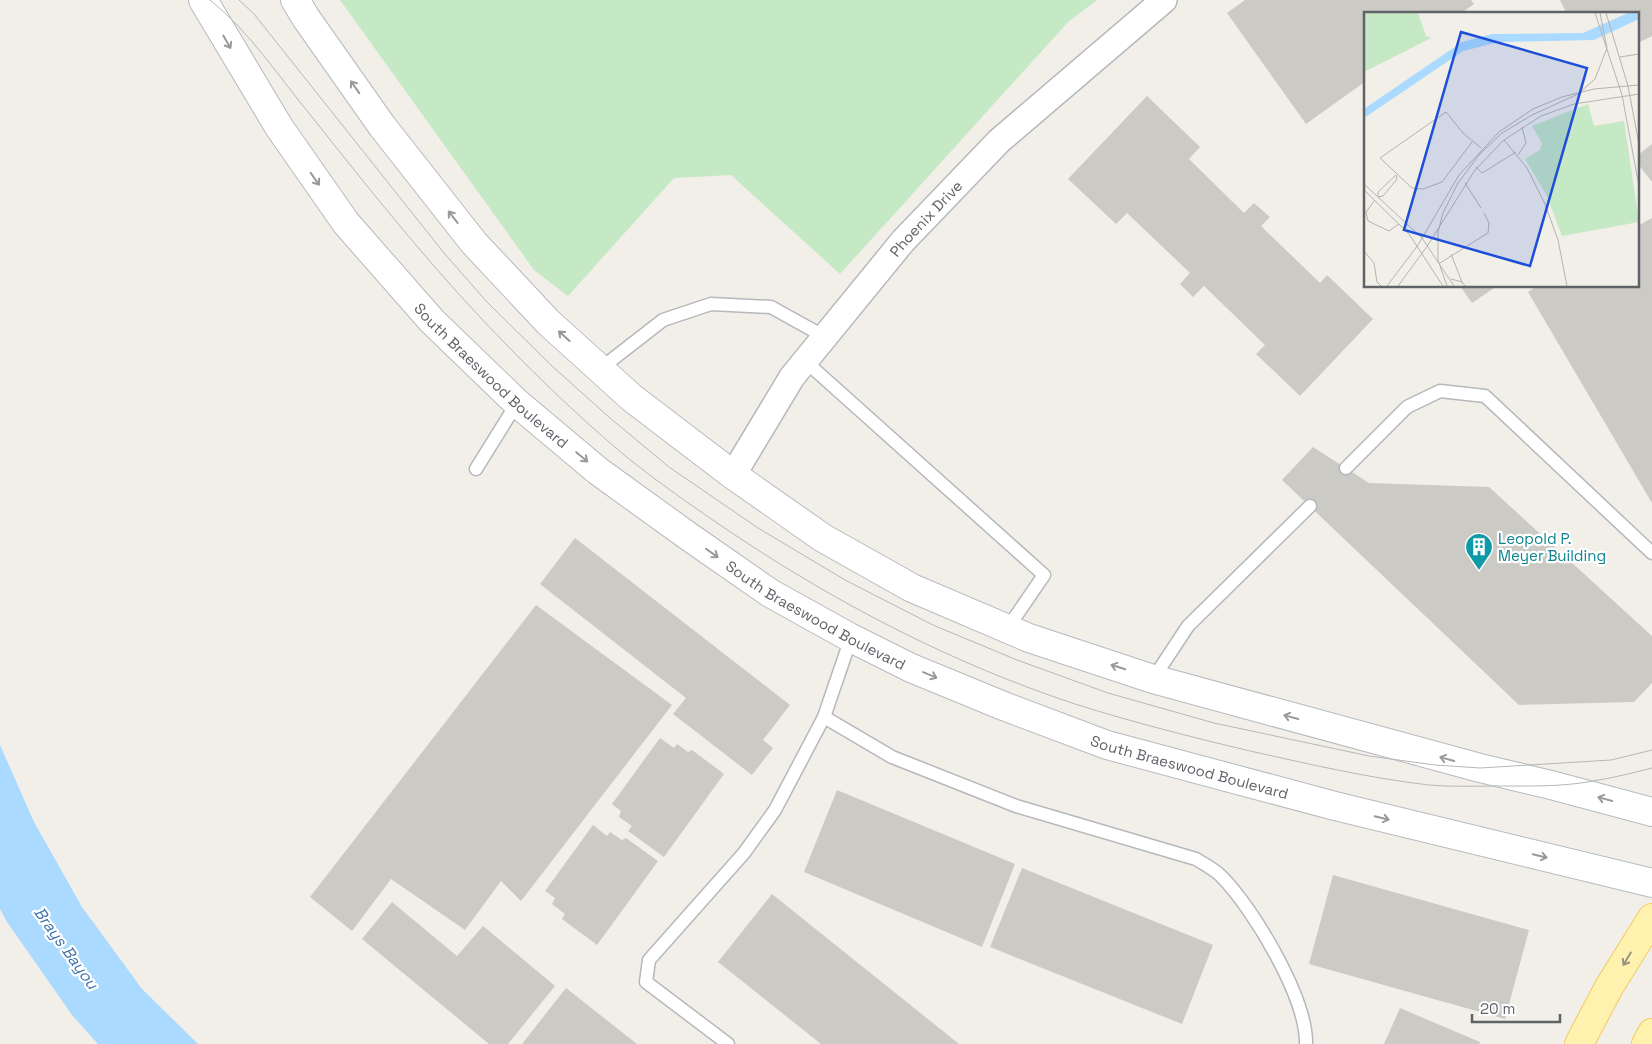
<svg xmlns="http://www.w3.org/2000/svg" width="1652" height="1044" viewBox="0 0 1652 1044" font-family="'Space Grotesk',sans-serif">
  <rect width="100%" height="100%" fill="#f1efe8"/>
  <polygon fill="#c5e8c5" points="340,0 1097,0 1069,21 840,274 731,175 674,178 568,296 534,270"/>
  <polygon fill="#aadaff" points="0,745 34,822 82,907 142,989 198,1044 98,1044 72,1015 7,922 0,909"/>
  <g fill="#cccac5">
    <polygon points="1245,0 1471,0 1474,4 1460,14 1366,14 1366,81 1306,124 1227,13"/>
    <polygon points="1560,0 1652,0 1652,36 1638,43 1638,14 1567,14"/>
    <polygon points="1147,96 1200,147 1189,159 1244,213 1254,203 1270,217 1261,226 1320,283 1327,275 1373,319 1300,396 1256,354 1265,345 1204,286 1193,297 1180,284 1190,273 1127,213 1116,224 1068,179"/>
    <polygon points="1652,144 1652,182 1638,164 1638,155"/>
    <polygon points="1652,218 1652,503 1528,292 1537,286 1638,286 1638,226"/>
    <polygon points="1460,286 1497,286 1472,303"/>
    <polygon points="1313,447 1369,483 1489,487 1652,636 1652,683 1634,702 1519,705 1282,480"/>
    <polygon points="575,538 790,705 763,740 773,748 752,775 673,714 686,698 540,584"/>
    <polygon points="536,605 672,705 521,901 501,881 465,930 391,879 352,931 310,897"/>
    <polygon points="660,738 674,748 677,744 688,752 692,750 724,774 664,857 628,831 632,826 619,817 621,811 612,804"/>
    <polygon points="837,790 1015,864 982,947 804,872"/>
    <polygon points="593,825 607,836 610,832 622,840 626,838 658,861 597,945 562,919 565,914 552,904 555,898 545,891"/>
    <polygon points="1022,868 1213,945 1182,1024 990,947"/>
    <polygon points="1333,875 1529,930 1505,1019 1309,964"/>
    <polygon points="772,894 959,1044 821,1044 718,962"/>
    <polygon points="392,902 457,956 483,926 555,986 508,1044 489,1044 362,939"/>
    <polygon points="566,988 637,1044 522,1044"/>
    <polygon points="1400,1008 1480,1042 1479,1044 1384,1044"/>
  </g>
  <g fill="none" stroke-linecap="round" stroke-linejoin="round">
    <defs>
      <g id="service">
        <polyline points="805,361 1044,575 1007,629"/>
        <polyline points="600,369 663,320 711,304 771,307 825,337"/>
        <polyline points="1346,468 1407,407 1440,391 1485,396 1652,553"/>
        <polyline points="476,469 517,403"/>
        <polyline points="1153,679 1188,626 1310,506"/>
        <path d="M824,717L892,757L1016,806L1196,859C1204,864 1214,869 1221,876C1253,908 1307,998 1306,1044"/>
        <polyline points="728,1044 646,982 649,960 744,853 775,810 824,717 851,638"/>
      </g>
      <g id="minor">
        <path id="s1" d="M733,475L792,377L903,241L999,141L1164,0"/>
      </g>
      <g id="secondary">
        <path id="s2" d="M203,0L279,127L346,223L432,321L517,403L598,471L688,536L770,593L851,638L911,668L1006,707L1107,745L1335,806L1652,883"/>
        <polyline points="295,0 306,18 382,126 474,243 548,322 632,398 733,475 823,538 912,588 1029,638 1153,679 1480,768 1551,785 1652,812"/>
      </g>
      <g id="primary">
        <polyline points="1579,1044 1609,987 1652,918"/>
        <polyline points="1646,1044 1652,1033"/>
      </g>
    </defs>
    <use href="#service" stroke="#b5b8bc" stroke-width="15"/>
    <use href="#minor" stroke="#b5b8bc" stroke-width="28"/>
    <use href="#secondary" stroke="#b6babf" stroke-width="30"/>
    <use href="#primary" stroke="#f2c960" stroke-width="30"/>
    <use href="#service" stroke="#fff" stroke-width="12"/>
    <use href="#minor" stroke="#fff" stroke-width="25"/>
    <use href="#secondary" stroke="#fff" stroke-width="28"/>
    <use href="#primary" stroke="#fff2af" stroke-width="28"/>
    <g stroke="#b6b7b8" stroke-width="1">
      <path d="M210,0C250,32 279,77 312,117C366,185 420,253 479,316C526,366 576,415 629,459C663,486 699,511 735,535C840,605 954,664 1075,704C1132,722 1191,737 1250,751C1309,764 1368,778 1429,785C1451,787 1475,786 1498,786C1529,786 1562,787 1593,781C1613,778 1632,773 1652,768"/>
      <polyline points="239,0 254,14 444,253 487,302 552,366 610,418 669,467 758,528 845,580 933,625 1017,660 1108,693 1214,723 1369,756 1435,765 1480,768 1611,760 1652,750"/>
    </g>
  </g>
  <defs><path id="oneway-shaft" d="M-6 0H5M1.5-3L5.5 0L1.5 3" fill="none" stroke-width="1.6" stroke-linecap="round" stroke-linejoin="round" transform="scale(1.25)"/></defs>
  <g stroke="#979a9d">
    <use href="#oneway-shaft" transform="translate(227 42) rotate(60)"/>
    <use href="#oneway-shaft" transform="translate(355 87) rotate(-125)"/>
    <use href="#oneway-shaft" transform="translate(315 179) rotate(55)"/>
    <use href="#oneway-shaft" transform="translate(453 217) rotate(-128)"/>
    <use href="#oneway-shaft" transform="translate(564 336) rotate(-138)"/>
    <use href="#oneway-shaft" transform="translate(582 457) rotate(40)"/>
    <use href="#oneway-shaft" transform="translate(712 553) rotate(35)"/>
    <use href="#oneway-shaft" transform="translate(1118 667) rotate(-162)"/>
    <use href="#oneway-shaft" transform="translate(930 675) rotate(23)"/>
    <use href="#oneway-shaft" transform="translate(1291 717) rotate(-165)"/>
    <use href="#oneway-shaft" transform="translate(1447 759) rotate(-165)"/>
    <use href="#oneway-shaft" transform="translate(1605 799) rotate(-165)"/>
    <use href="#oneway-shaft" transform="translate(1382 818) rotate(14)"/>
    <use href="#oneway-shaft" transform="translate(1540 856) rotate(14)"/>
  </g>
  <use stroke="#979581" href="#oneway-shaft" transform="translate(1627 959) rotate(121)"/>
  <defs>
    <symbol id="building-pin" viewBox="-11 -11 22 30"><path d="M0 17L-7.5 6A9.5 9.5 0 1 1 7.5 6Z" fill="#0f9aa8" stroke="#fff"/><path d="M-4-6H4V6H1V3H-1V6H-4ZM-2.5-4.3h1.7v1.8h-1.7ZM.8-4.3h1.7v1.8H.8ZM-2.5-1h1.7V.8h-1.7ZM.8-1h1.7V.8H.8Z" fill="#fff"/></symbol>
  </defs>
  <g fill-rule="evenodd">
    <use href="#building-pin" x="1463" y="531" width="32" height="43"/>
  </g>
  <g text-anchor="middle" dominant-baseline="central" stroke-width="4.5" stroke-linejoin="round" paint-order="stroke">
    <g font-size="15" fill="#5f6368" stroke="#fff">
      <text stroke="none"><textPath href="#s1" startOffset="322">Phoenix Drive</textPath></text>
      <text stroke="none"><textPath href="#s2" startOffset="476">South Braeswood Boulevard</textPath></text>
      <text stroke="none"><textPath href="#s2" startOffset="881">South Braeswood Boulevard</textPath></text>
      <text stroke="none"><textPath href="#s2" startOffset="1286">South Braeswood Boulevard</textPath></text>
    </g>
    <g font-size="15" fill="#0d838f" stroke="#fff" text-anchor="start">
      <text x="1498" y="538">Leopold P.<tspan x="1498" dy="17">Meyer Building</tspan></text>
    </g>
    <g font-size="16" font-style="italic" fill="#4174aa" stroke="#fff">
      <text transform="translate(66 948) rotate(54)">Brays Bayou</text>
    </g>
  </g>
  <g transform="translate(1364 12)">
    <rect width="275" height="275" fill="#f1efe8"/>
    <path d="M0,1H54L62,24L67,26L0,60ZM224,92L230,114L260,109L275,210L198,224L183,184L161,147L176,138L178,131L168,114Z" fill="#c5e8c5"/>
    <path d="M264,1H275V7L230,28L135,30L99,39L0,106V97L98,30L128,22L219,21Z" fill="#aadaff"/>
    <path fill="none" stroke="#b3b3b1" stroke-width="1" d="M231,1L258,83L275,174M242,1L264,74L275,132M256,45L275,42M140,128L163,156L181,192L194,228L203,274M108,130L78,170L59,177L48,176L16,146L82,100L99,121L117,136M154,143L162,131L158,115M112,155L118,161L152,140M101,171L117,196M0,172L58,226L90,274M0,178L45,222L79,274M14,185L19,184L33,167L32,163M14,185V180L32,163M11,188L2,200L4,209L25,219L35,212M0,239L10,251L13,270L17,274M87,242L98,270M76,251L124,221L125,211L120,201M87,267L98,270L101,274M23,274L54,233L95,163L135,120L169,97L198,85L230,77L275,73M34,274L64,233L111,158L140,128L177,104L210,92L275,82M83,274L74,248V220L79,201L94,171L115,143L138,121L168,103L214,82L231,67L243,36L236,1"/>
    <path fill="#1d4ed8" fill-opacity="0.15" stroke="#1d4ed8" stroke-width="2.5" d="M97,20L223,56L166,254L40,218Z"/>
    <rect width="275" height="275" fill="none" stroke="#5f6368" stroke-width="2.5"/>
  </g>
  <path d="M1472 1014v8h88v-8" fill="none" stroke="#5f6368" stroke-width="2.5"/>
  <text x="1480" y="1014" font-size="15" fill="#5f6368" stroke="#ffffff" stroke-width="4" paint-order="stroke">20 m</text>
</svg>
